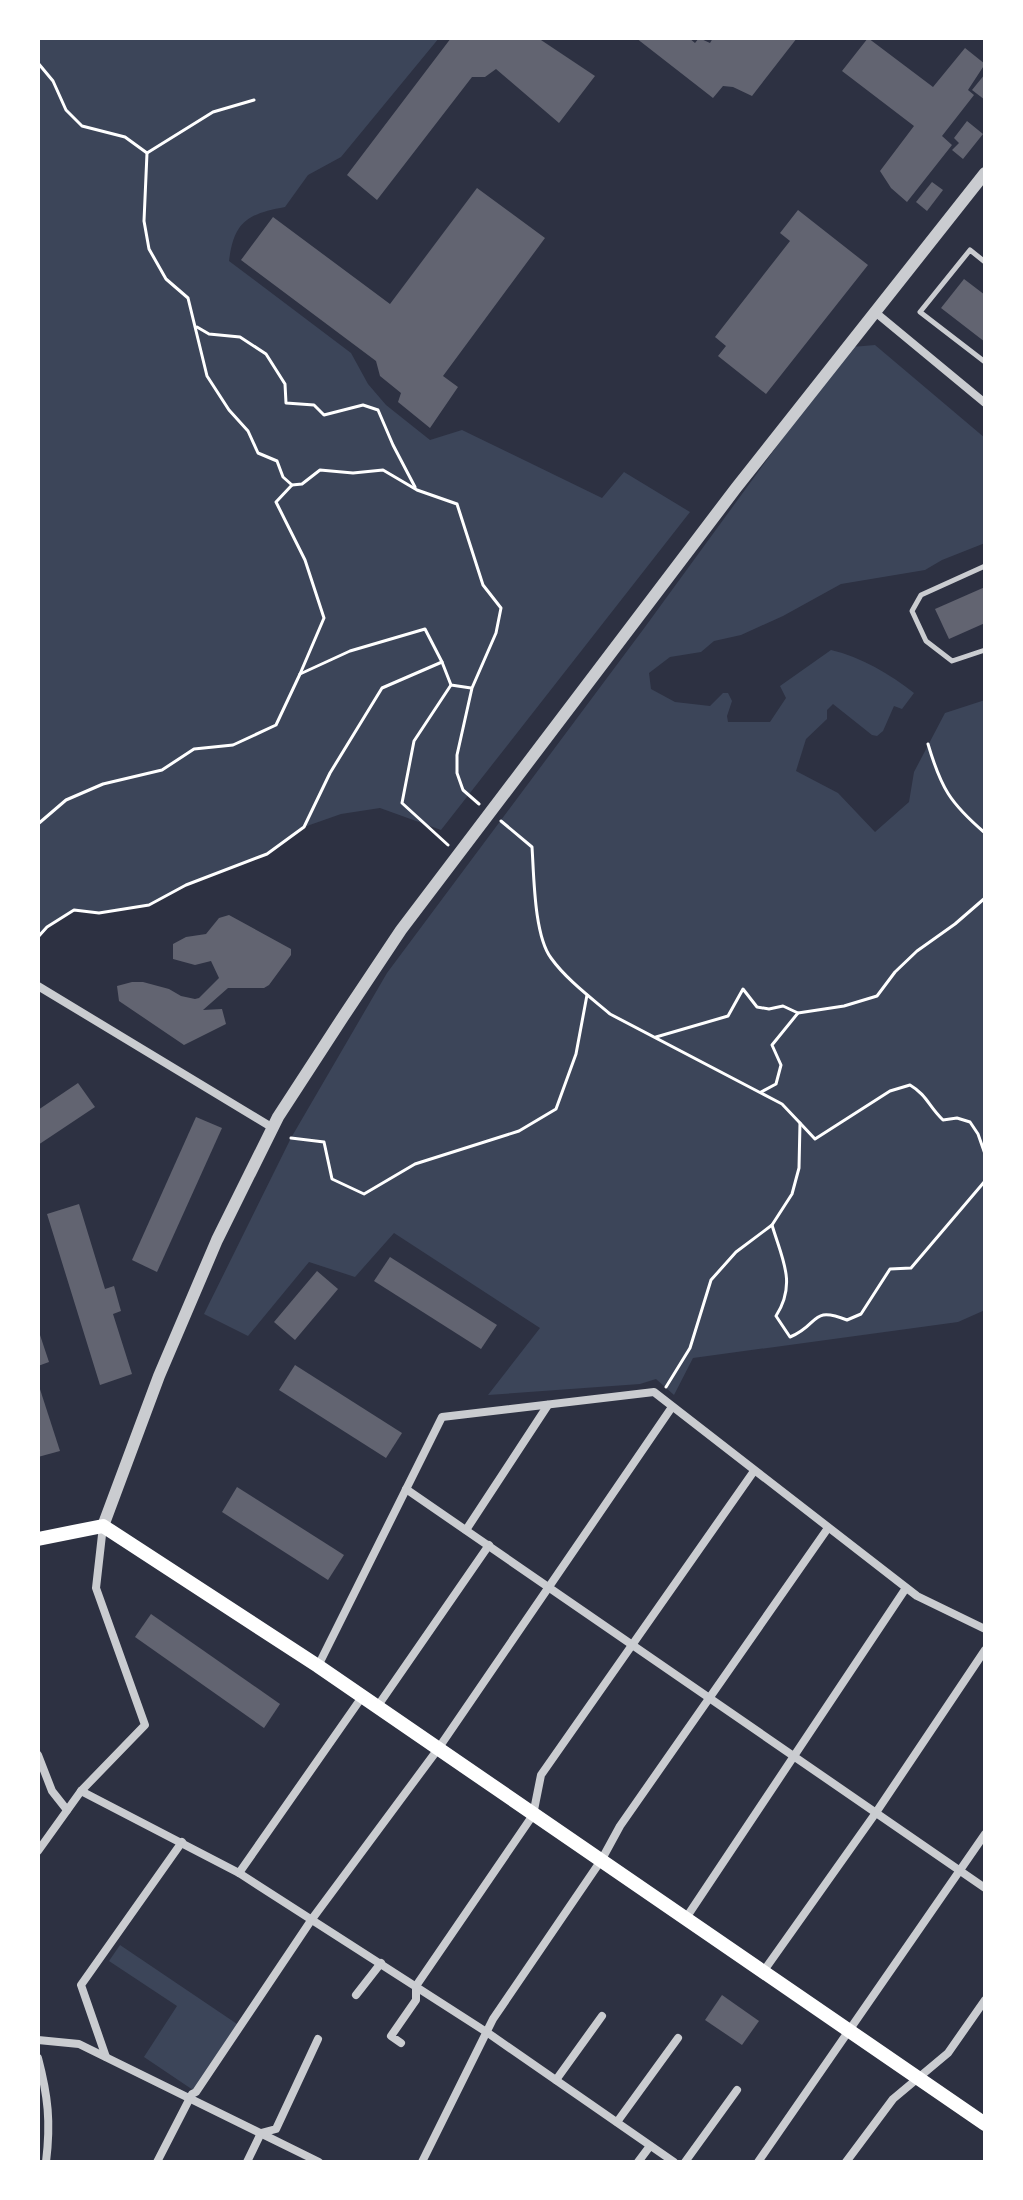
<svg xmlns="http://www.w3.org/2000/svg" width="1023" height="2200" viewBox="0 0 1023 2200" font-family="Raleway,sans-serif">
  <rect width="100%" height="100%" fill="#2d3142"/>
  <g fill="#3c4559">
    <path d="M38,38H439L341,157L308,175L285,207C248,214 234,221 229,261L351,353L368,384L386,405L430,440L462,430L602,498L624,472L690,512L441,830L380,808L341,814L304,827L267,854L186,885L149,905L99,913L74,910L47,927L38,937Z"/>
    <path d="M875,345L985,438V543L942,560L925,570L841,584L783,616L741,635L714,641L701,652L670,657L649,673L651,689L675,702L710,706L723,693H728L732,701L727,716L728,722H770L786,698L780,686L831,650C861,657 890,674 914,693L902,709L894,706L883,731L877,736L872,735L833,704L827,710V719L806,739L796,771L838,793L875,832L909,802L914,772L945,713L985,700V1310L958,1322L693,1358L674,1395L656,1379L640,1384L488,1395L540,1328L394,1233L355,1277L309,1262L248,1336L204,1314L291,1138L387,973L645,627L812,398L852,347Z"/>
    <polygon points="120,1945 240,2026 196,2092 144,2057 177,2006 109,1961"/>
  </g>
  <g fill="#626471">
    <polygon points="451,38 538,38 595,76 559,123 496,69 485,77 472,77 377,200 347,175"/>
    <polygon points="636,38 689,38 695,43 699,38 710,43 713,38 797,38 752,96 733,87 723,86 713,98"/>
    <polygon points="868,38 933,87 965,48 985,64 968,90 974,95 942,136 952,145 907,202 891,188 880,171 914,126 842,71"/>
    <polygon points="985,74 985,100 972,90"/>
    <polygon points="967,121 983,134 963,159 952,150 959,143 954,138"/>
    <polygon points="932,182 943,190 927,211 916,202"/>
    <polygon points="477,188 545,238 443,376 458,387 430,428 398,402 401,393 380,376 376,361 241,260 273,217 390,304"/>
    <polygon points="798,210 868,265 766,394 718,356 726,346 715,337 790,241 780,233"/>
    <polygon points="964,279 985,295 985,342 941,308"/>
    <polygon points="985,587 985,623 949,639 935,609"/>
    <polygon points="229,915 291,949 291,955 269,985 264,988 228,988 203,1010 222,1009 226,1024 184,1045 119,1001 117,986 132,982 143,982 169,989 181,996 195,999 199,998 219,978 211,961 195,965 173,959 173,944 186,937 206,934 219,918"/>
    <polygon points="78,1083 95,1107 38,1145 38,1110"/>
    <polygon points="196,1117 222,1128 157,1272 132,1260"/>
    <polygon points="79,1204 105,1289 114,1286 121,1311 113,1314 132,1374 100,1385 47,1214"/>
    <polygon points="390,1257 497,1325 481,1349 374,1281"/>
    <polygon points="317,1271 338,1289 295,1340 274,1322"/>
    <polygon points="38,1329 49,1362 38,1366"/>
    <polygon points="295,1365 402,1433 386,1458 279,1390"/>
    <polygon points="38,1383 60,1451 38,1457"/>
    <polygon points="237,1487 344,1555 328,1580 222,1512"/>
    <polygon points="151,1614 280,1704 264,1728 135,1637"/>
    <polygon points="722,1995 759,2021 742,2045 705,2020"/>
  </g>
  <g fill="none" stroke-linecap="round" stroke-linejoin="round">
    <g stroke="#fff" stroke-width="3">
      <polyline points="38,63 53,81 66,110 82,126 125,137 147,153 144,221 149,249 166,279 188,298 207,376 229,410 248,431 258,453 277,461 283,477 292,485 302,484 320,470 353,473 383,470 417,490 457,504 483,585 501,608 496,633 472,688 457,755 457,773 463,790 479,804"/>
      <polyline points="147,153 213,112 254,100"/>
      <polyline points="197,327 209,334 240,337 266,354 285,384 286,403 314,405 324,415 363,405 378,410 393,445 415,487"/>
      <polyline points="292,485 276,502 305,560 324,618 300,674"/>
      <polyline points="442,662 451,685 471,688"/>
      <path d="M928,744C941,788 950,803 985,833"/>
      <path d="M501,821L532,847C534,876 534,935 551,958C566,979 590,997 610,1014L782,1104L800,1123L799,1168L792,1194L772,1225L736,1252L711,1280L690,1348L666,1387"/>
      <polyline points="38,824 66,800 103,784 162,770 194,749 233,745 276,725 300,674 350,651 425,629 442,662 382,688 330,773 304,827 267,854 186,885 149,905 99,913 74,910 47,927 38,937"/>
      <polyline points="448,845 402,803 414,741 451,685"/>
      <polyline points="656,1037 728,1016 743,989 757,1007 769,1009 783,1006 798,1013"/>
      <polyline points="761,1092 776,1084 781,1065 772,1045 798,1013 844,1006 877,996 895,972 917,951 955,924 985,898"/>
      <path d="M800,1123L815,1139L890,1091L910,1085C927,1095 929,1107 943,1120L957,1118L970,1122L978,1134L985,1154"/>
      <polyline points="291,1138 324,1142 332,1179 364,1194 415,1164 519,1131 556,1109 576,1054 587,995"/>
      <path d="M772,1225C782,1259 797,1283 776,1316L790,1337C820,1325 810,1305 847,1320L861,1314L890,1269L911,1268L985,1181"/>
    </g>
    <g stroke="#caccd0" stroke-width="5">
      <polyline points="985,262 970,250 920,312 985,362"/>
      <polyline points="985,566 921,595 912,611 926,641 952,661 985,650"/>
    </g>
    <g stroke="#caccd0" stroke-width="8">
      <polyline points="875,312 985,403"/>
      <polyline points="38,986 273,1128"/>
      <polyline points="406,1489 985,1888"/>
      <polyline points="466,1530 548,1405"/>
      <polyline points="318,1666 442,1417 654,1392 917,1596 985,1629"/>
      <polyline points="377,1707 489,1545"/>
      <polyline points="38,1755 52,1791 67,1810"/>
      <polyline points="81,1791 239,1873 488,2033 674,2162"/>
      <polyline points="38,1851 81,1791 145,1725 96,1588 103,1526"/>
      <polyline points="239,1873 362,1697"/>
      <polyline points="686,1918 906,1588"/>
      <polyline points="763,1972 875,1814 985,1650"/>
      <polyline points="356,1995 381,1963"/>
      <polyline points="38,2040 79,2044 319,2162"/>
      <polyline points="401,2043 391,2036 416,2000 416,1986 533,1815 541,1775 754,1471"/>
      <polyline points="106,2057 81,1985 182,1842"/>
      <path d="M38,2058C48,2096 51,2122 46,2162"/>
      <polyline points="556,2080 602,2016"/>
      <polyline points="617,2122 678,2038"/>
      <polyline points="157,2162 192,2094 196,2092 312,1919 438,1749 672,1407"/>
      <polyline points="247,2162 261,2133 276,2129 318,2039"/>
      <polyline points="422,2162 493,2019 602,1859 620,1826 828,1528"/>
      <polyline points="638,2162 650,2146"/>
      <polyline points="685,2162 737,2090"/>
      <polyline points="758,2162 985,1834"/>
      <polyline points="846,2162 893,2099 948,2053 985,2000"/>
    </g>
    <polyline stroke="#caccd0" stroke-width="12" points="103,1526 159,1376 217,1240 278,1117 343,1017 401,930 736,488 985,173"/>
    <polyline stroke="#fff" stroke-width="14" points="38,1539 103,1526 318,1666 985,2124"/>
  </g>
  <rect width="1023" height="2200" fill="none" stroke="#ffffff" stroke-width="80"/>
</svg>
